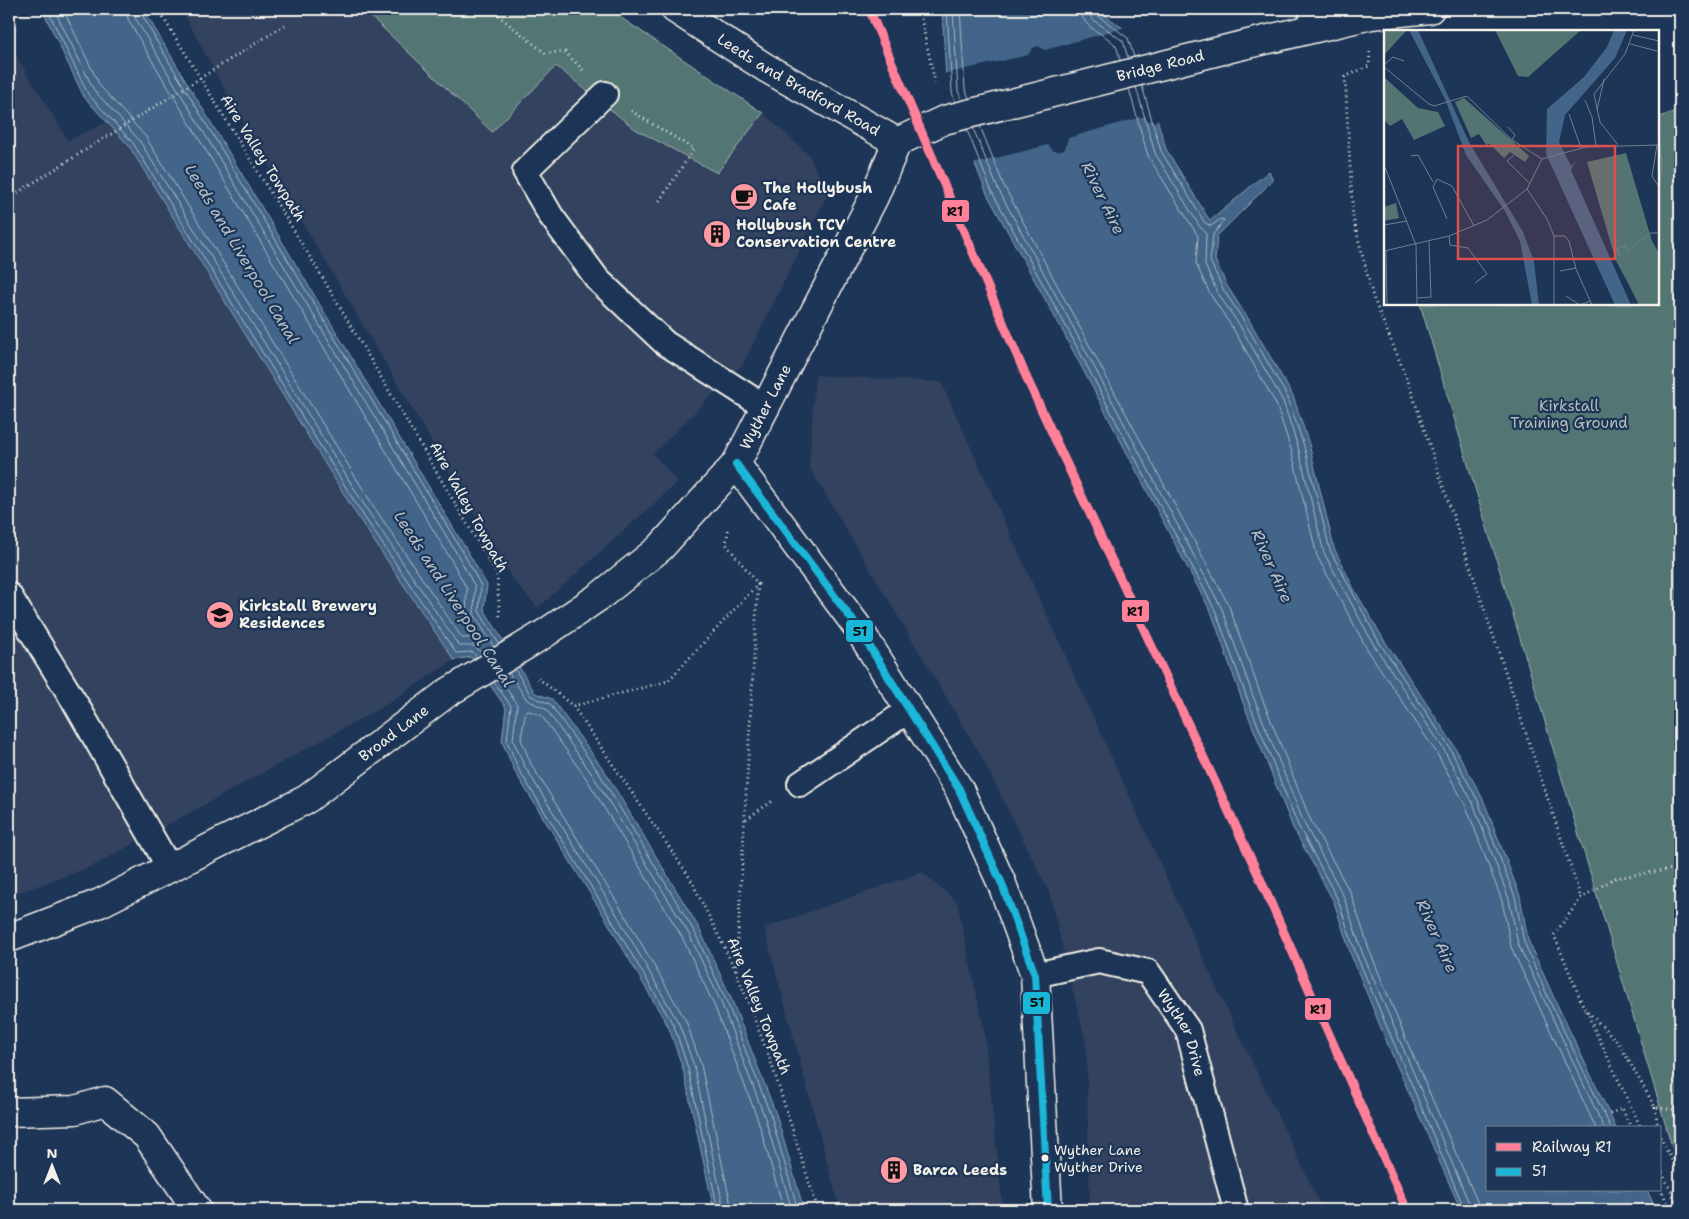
<svg xmlns="http://www.w3.org/2000/svg" width="1689" height="1219" viewBox="0 0 1689 1219" font-family="'Shantell Sans',sans-serif">
  <rect width="100%" height="100%" fill="#1d3557"/>
  <filter id="ink" filterUnits="userSpaceOnUse"><feTurbulence type="fractalNoise" baseFrequency=".02" numOctaves="2"/><feDisplacementMap in="SourceGraphic" scale="10" xChannelSelector="R" yChannelSelector="G"/><feConvolveMatrix kernelMatrix="1 2 1 2 8 2 1 2 1" color-interpolation-filters="sRGB"/></filter>
  <g filter="url(#ink)">
    <g fill="#33425e">
      <polygon points="181,9 363,9 492,132 556,66 635,129 717,173 763,113 809,155 828,194 743,364 653,454 678,482 538,608 513,580 227,94"/>
      <polygon points="9,44 68,140 107,122 129,146 358,517 454,660 384,706 93,866 9,896"/>
      <polygon points="815,375 941,382 1218,991 1323,1210 1090,1210 1086,1044 1049,892 980,754 809,467"/>
      <polygon points="922,872 957,902 984,1029 1003,1210 840,1210 764,928"/>
    </g>
    <g fill="#537473" stroke="#a4b2ae">
      <polygon points="363,9 608,9 763,113 717,173 635,129 556,66 492,132"/>
      <polygon points="1680,111 1680,1173 1420,304 1658,304 1658,117"/>
    </g>
    <g fill="#436589" stroke="#8a9daf">
      <polygon points="42,9 143,9 469,554 487,585 484,609 535,693 552,699 604,770 699,928 731,998 776,1114 804,1210 714,1210 683,1069 669,1028 607,921 515,772 502,741 506,708 471,657 454,660 358,517 129,146 84,97"/>
      <polygon points="942,9 1097,9 1132,35 1166,149 1210,221 1269,171 1273,180 1217,236 1215,260 1227,286 1249,320 1293,396 1309,444 1334,548 1354,589 1384,640 1452,742 1483,799 1520,896 1528,940 1555,1000 1616,1128 1488,1128 1488,1190 1647,1190 1656,1210 1461,1210 1390,1050 1351,955 1334,902 1293,828 1242,700 1212,614 1062,330 987,194 947,94"/>
    </g>
    <polygon fill="#1d3557" points="1126,27 1135,34 1159,118 1155,122 1147,120 1145,116 1068,138 1065,149 1062,151 1054,151 1048,145 973,164 945,95 943,74 1028,55 1033,48 1038,46 1045,50"/>
    <g fill="none" stroke-linecap="round" stroke-linejoin="round">
      <g stroke="#adb9c2" stroke-width="1">
        <polyline points="47,9 88,94 133,143 363,515 456,653 472,652 477,657"/>
        <polyline points="54,9 94,90 139,140 368,511 459,646 474,646 483,654"/>
        <polyline points="63,9 100,86 145,136 374,507 462,638 477,638 478,635 466,613 467,589 453,563 144,47 128,19 126,9"/>
        <polyline points="133,9 134,16 150,43 460,559 475,587 474,614 494,647"/>
        <polyline points="139,9 156,40 465,556 481,586 479,611 499,644"/>
        <polyline points="947,9 952,92 955,102"/>
        <polyline points="953,9 958,91 962,100"/>
        <polyline points="960,9 965,89 969,98"/>
        <path d="M1081,9C1081,29 1104,32 1115,45C1118,49 1119,56 1120,60"/>
        <polyline points="1088,9 1092,19 1123,41 1128,58"/>
        <polyline points="1095,9 1097,15 1128,38 1134,57"/>
        <polyline points="1142,86 1161,151 1205,223 1211,226 1221,219 1224,220 1213,235 1210,261 1223,289 1245,323 1288,398 1304,446 1330,550 1379,642 1448,745 1478,801 1515,897 1524,942 1550,1002 1611,1128"/>
        <polyline points="1136,87 1155,153 1200,227 1206,233 1205,265 1217,292 1240,326 1283,401 1298,447 1324,553 1374,645 1443,748 1473,803 1509,899 1518,944 1604,1128"/>
        <polyline points="1129,89 1148,156 1198,236 1196,264 1210,294 1234,330 1276,404 1291,449 1317,556 1367,649 1436,752 1466,806 1502,901 1511,947 1596,1128"/>
        <polyline points="980,126 1004,186 1229,606 1260,693 1310,819 1351,894 1369,949 1407,1042 1477,1201 1479,1210"/>
        <polyline points="973,128 998,189 1072,325 1222,609 1253,696 1304,823 1344,897 1362,952 1472,1210"/>
        <polyline points="967,130 992,192 1067,328 1216,612 1247,698 1298,825 1338,900 1356,954 1465,1210"/>
        <polyline points="515,669 531,696 550,704 599,773 694,931 726,1000 771,1116 798,1210"/>
        <polyline points="509,673 527,700 546,709 594,777 689,934 721,1002 765,1118 792,1210"/>
        <polyline points="500,678 517,705 513,740 525,767 617,915 679,1024 694,1066 724,1210"/>
        <polyline points="494,682 511,706 507,741 519,770 611,919 674,1026 688,1068 718,1210"/>
        <polyline points="732,1210 701,1065 686,1021 623,912 531,764 521,739 526,710 541,715 588,781 682,937 714,1005 758,1120 784,1210"/>
      </g>
      <defs>
        <g id="lane">
          <polyline points="1311,9 1316,29"/>
          <polyline points="605,94 525,171 551,216 598,280 665,343 765,407"/>
          <polyline points="9,595 77,706 170,869"/>
          <polyline points="800,784 909,710"/>
          <path id="s1" d="M1035,975L1099,961L1148,972L1188,1030L1236,1210"/>
        </g>
        <polyline id="street" points="9,1112 75,1110 105,1101 147,1136 197,1210"/>
        <g id="secondary">
          <path id="s2" d="M675,9L766,68L897,142"/>
          <path id="s3" d="M897,142L944,120L1231,48L1371,15L1430,9"/>
          <polyline points="736,464 856,625 959,789 1002,884 1035,975 1048,1210"/>
          <path id="s4" d="M544,634L600,596L660,548L736,464L874,197L897,142"/>
          <path id="s5" d="M9,938L100,903L307,799L447,693"/>
        </g>
      </defs>
      <use href="#lane" stroke="#f4f1e8" stroke-width="28"/>
      <use href="#street" stroke="#f4f1e8" stroke-width="31"/>
      <use href="#secondary" stroke="#f4f1e8" stroke-width="31"/>
      <g stroke="#f4f1e8" stroke-width="3" stroke-dasharray="1 4" stroke-linecap="butt">
        <polyline points="158,9 318,270 497,575 500,619"/>
        <polyline points="490,9 545,53 565,52 583,70"/>
        <polyline points="919,9 936,87"/>
        <polyline points="1370,52 1369,66 1345,77 1353,218 1373,297 1408,381 1581,898"/>
        <polyline points="631,111 694,149 658,203"/>
        <polyline points="538,678 573,706 690,878 736,971 771,1062 818,1210"/>
        <polyline points="573,706 668,681 758,584 726,544 729,526"/>
        <polyline points="746,819 774,800"/>
        <polyline points="1680,868 1615,878 1581,898 1554,935 1584,1008 1618,1042 1655,1107 1680,1111"/>
        <polyline points="736,970 758,584"/>
        <polyline points="1586,1011 1641,1128"/>
        <polyline points="1655,1107 1658,1128"/>
        <polyline points="1610,1114 1622,1108 1631,1128"/>
        <polyline points="1660,1137 1680,1176"/>
        <polyline points="1660,1168 1680,1210"/>
        <polyline points="1660,1188 1671,1210"/>
      </g>
      <use href="#lane" stroke="#1d3557" stroke-width="24"/>
      <use href="#street" stroke="#1d3557" stroke-width="28"/>
      <use href="#secondary" stroke="#1d3557" stroke-width="28"/>
      <defs>
        <polyline id="secondary-bridge" points="447,693 544,634"/>
      </defs>
      <use href="#secondary-bridge" stroke="#f4f1e8" stroke-width="31" stroke-linecap="butt"/>
      <polyline stroke="#f4f1e8" stroke-width="3" stroke-dasharray="1 4" stroke-linecap="butt" points="9,198 285,25"/>
      <use href="#secondary-bridge" stroke="#1d3557" stroke-width="28"/>
      <defs>
        <polyline id="bus-1" points="736,464 856,625 959,789 1002,884 1035,975 1048,1210"/>
      </defs>
      <use href="#bus-1" stroke="#1d3557" stroke-width="11"/>
      <use href="#bus-1" stroke="#1ab6d8" stroke-width="8"/>
      <defs>
        <polyline id="rail-1" points="869,9 1028,381 1258,874 1407,1210"/>
      </defs>
      <use href="#rail-1" stroke="#1d3557" stroke-width="12"/>
      <use href="#rail-1" stroke="#ff8098" stroke-width="9"/>
    </g>
  </g>
  <defs>
    <symbol id="cafe-disc" viewBox="-11 -11 22 22"><circle r="9.5" fill="#ff9aa2" stroke="#1d3557"/><path d="M-5.5-4.5H6V0H3Q3 3.5 0 3.5H-2.5Q-5.5 3.5-5.5 0ZM3-3.2v2h1.7v-2ZM-6 4.5H4V6H-6Z" fill="#111"/></symbol>
    <symbol id="building-disc" viewBox="-11 -11 22 22"><circle r="9.5" fill="#ff9aa2" stroke="#1d3557"/><path d="M-4-6H4V6H1V3H-1V6H-4ZM-2.5-4.3h1.7v1.8h-1.7ZM.8-4.3h1.7v1.8H.8ZM-2.5-1h1.7V.8h-1.7ZM.8-1h1.7V.8H.8Z" fill="#111"/></symbol>
    <symbol id="university-disc" viewBox="-11 -11 22 22"><circle r="9.5" fill="#ff9aa2" stroke="#1d3557"/><path d="M0-5L7-2L0 1L-7-2ZM-4 1L0 2.5L4 1V4Q0 6-4 4Z" fill="#111"/></symbol>
  </defs>
  <g fill-rule="evenodd">
    <use href="#cafe-disc" x="728" y="181" width="32" height="32"/>
    <use href="#building-disc" x="701" y="218" width="32" height="32"/>
    <use href="#university-disc" x="204" y="599" width="32" height="32"/>
    <use href="#building-disc" x="878" y="1154" width="32" height="32"/>
  </g>
  <circle fill="#f4f1e8" stroke="#1d3557" stroke-width="2" cx="1045" cy="1158" r="4.5"/>
  <g text-anchor="middle" dominant-baseline="central" stroke-width="4.5" stroke-linejoin="round" paint-order="stroke">
    <g font-size="14" fill="#f4f1e8" stroke="#1d3557" text-anchor="start">
      <text x="1054" y="1150">Wyther Lane<tspan x="1054" dy="17">Wyther Drive</tspan></text>
    </g>
    <g font-size="15" fill="#f4f1e8" stroke="#1d3557">
      <text stroke="none"><textPath href="#s3" startOffset="275">Bridge Road</textPath></text>
      <text stroke="none"><textPath href="#s2" startOffset="145">Leeds and Bradford Road</textPath></text>
      <text transform="translate(263 158) rotate(58)">Aire Valley Towpath</text>
      <text stroke="none"><textPath href="#s4" startOffset="322">Wyther Lane</textPath></text>
      <text transform="translate(469 507) rotate(61)">Aire Valley Towpath</text>
      <text stroke="none"><textPath href="#s5" startOffset="438">Broad Lane</textPath></text>
      <text transform="translate(759 1006) rotate(68)">Aire Valley Towpath</text>
      <text stroke="none"><textPath href="#s1" startOffset="186">Wyther Drive</textPath></text>
    </g>
    <g font-size="15" font-weight="bold" fill="#f4f1e8" stroke="#1d3557" text-anchor="start">
      <text x="763" y="188">The Hollybush<tspan x="763" dy="17">Cafe</tspan></text>
      <text x="736" y="225">Hollybush TCV<tspan x="736" dy="17">Conservation Centre</tspan></text>
      <text x="239" y="606">Kirkstall Brewery<tspan x="239" dy="17">Residences</tspan></text>
      <text x="913" y="1170">Barca Leeds</text>
    </g>
    <g font-size="15" fill="#b4bfb9" stroke="#1d3557">
      <text x="1569" y="406">Kirkstall<tspan x="1569" dy="17">Training Ground</tspan></text>
    </g>
    <g font-size="16" font-style="italic" fill="#b6c0c7" stroke="#1d3557">
      <text transform="translate(1103 198) rotate(64)">River Aire</text>
      <text transform="translate(242 254) rotate(59)">Leeds and Liverpool Canal</text>
      <text transform="translate(1272 566) rotate(66)">River Aire</text>
      <text transform="translate(454 599) rotate(57)">Leeds and Liverpool Canal</text>
      <text transform="translate(1437 936) rotate(66)">River Aire</text>
    </g>
  </g>
  <g transform="translate(1384 30)">
    <rect width="275" height="275" fill="#1d3557"/>
    <path d="M0,0H23L0,25ZM111,0H197L144,47L134,46ZM0,47L34,78L54,82L61,96L30,110L18,89L6,96L0,90ZM80,68L145,126L141,132L126,122L120,128L106,114L102,115L95,104L87,108L71,72ZM242,123L268,211L275,223V275H255L244,253L232,231L203,132ZM12,173L15,188L0,191V177Z" fill="#537473"/>
    <path d="M25,0H34L85,112L139,202L150,231L155,275H148L136,211L121,181L82,125L61,69ZM230,0H243L231,28L181,85L175,112L187,136L192,131L187,140L247,275H231L162,124L163,79L200,47L223,17Z" fill="#436589"/>
    <path fill="none" stroke="#738091" stroke-width="1" d="M249,5L275,11M246,14L273,21M0,35L9,27L20,31M0,37L45,74L50,76L83,66L128,110L158,129L202,117L275,115M201,70L208,87L212,116M213,80L220,49M185,84L197,118M124,97L131,105L128,110M234,115L216,92L210,64L241,24L250,0M273,115L268,146L275,157M131,124L123,131L145,153M275,124V150M27,126L34,125L49,152M0,135L32,215L33,275M143,159L163,189L170,206V275M63,189L49,157L53,149L68,156L90,196M0,195L23,191M65,206L66,215L84,218L103,244L91,253M170,206H181L185,211L192,239L208,275M0,221L65,206L103,190L143,159L158,129M2,221L3,275M236,226L233,219L241,216L244,221L266,203H275M176,241L192,238M182,266L196,275L206,271M33,268L47,267L45,212"/>
    <path fill="#dc504e" fill-opacity="0.15" stroke="#dc504e" stroke-width="2.5" d="M74,116H231V229H74Z"/>
    <rect width="275" height="275" fill="none" stroke="#f4f1e8" stroke-width="2.5"/>
  </g>
  <g stroke="#1d3557" stroke-width="2">
    <rect x="941" y="199" width="29" height="24" rx="5" fill="#ff8098"/>
    <rect x="1121" y="599" width="29" height="24" rx="5" fill="#ff8098"/>
    <rect x="845" y="619" width="29" height="24" rx="5" fill="#1ab6d8"/>
    <rect x="1022" y="991" width="29" height="24" rx="5" fill="#1ab6d8"/>
    <rect x="1304" y="997" width="28" height="24" rx="5" fill="#ff8098"/>
  </g>
  <g font-size="14" text-anchor="middle" font-weight="bold" fill="#111">
    <text x="955" y="216">R1</text>
    <text x="1135" y="616">R1</text>
    <text x="860" y="636">51</text>
    <text x="1037" y="1007">51</text>
    <text x="1318" y="1014">R1</text>
  </g>
  <rect width="1689" height="1219" fill="none" stroke="#1d3557" stroke-width="30"/>
  <rect x="15" y="15" width="1659" height="1189" fill="none" stroke="#f4f1e8" stroke-width="2" filter="url(#ink)"/>
  <rect x="1486" y="1126" width="175" height="65" fill="#1d3557" stroke="#738091"/>
  <rect x="1496" y="1143" width="25" height="8" fill="#ff8098" stroke="#738091"/>
  <text x="1532" y="1152" font-size="15" fill="#f4f1e8">Railway R1</text>
  <rect x="1496" y="1168" width="25" height="8" fill="#1ab6d8" stroke="#738091"/>
  <text x="1532" y="1176" font-size="15" fill="#f4f1e8">51</text>
  <g transform="translate(52 1166)" stroke="#1d3557" stroke-width="4" paint-order="stroke">
  <path d="M0-4L9 19L0 12L-9 19Z" fill="#f4f1e8"/>
  <text y="-8" font-size="14" font-weight="bold" text-anchor="middle" fill="#f4f1e8">N</text>
  </g>
</svg>
